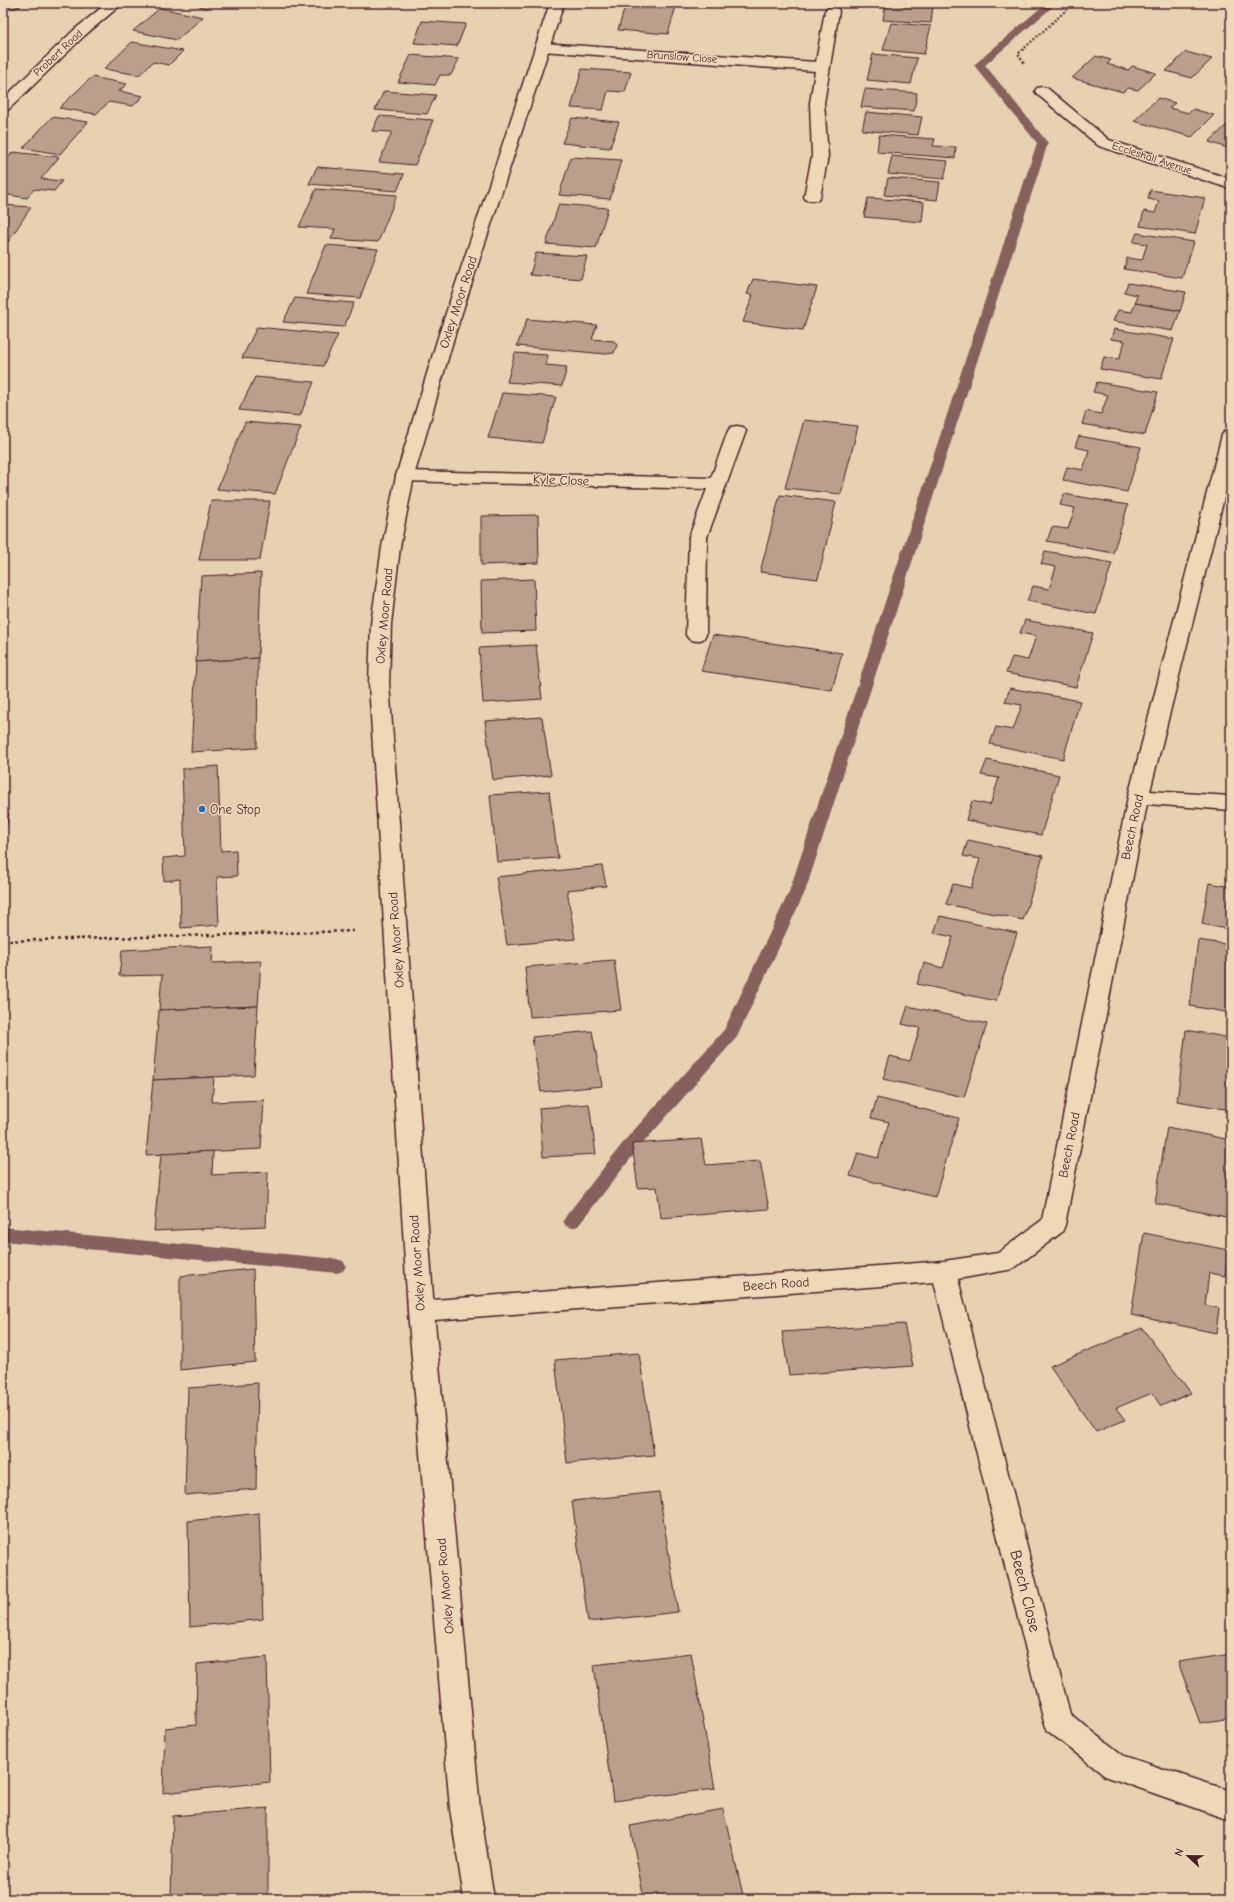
<svg xmlns="http://www.w3.org/2000/svg" width="1234" height="1902" viewBox="0 0 1234 1902" font-family="'Comic Neue',sans-serif">
  <rect width="100%" height="100%" fill="#e7d1b1"/>
  <filter id="ink" filterUnits="userSpaceOnUse"><feTurbulence type="fractalNoise" baseFrequency=".025" numOctaves="2"/><feDisplacementMap in="SourceGraphic" scale="8" xChannelSelector="R" yChannelSelector="G"/><feConvolveMatrix kernelMatrix="1 2 1 2 8 2 1 2 1" color-interpolation-filters="sRGB"/></filter>
  <g filter="url(#ink)">
    <g fill="none" stroke-linecap="round" stroke-linejoin="round">
      <g fill="#85605d" fill-rule="evenodd">
        <polygon points="1046,3 1057,3 985,65 1048,143 805,892 737,1037 638,1149 578,1226 572,1228 566,1226 563,1221 566,1216 626,1139 724,1030 789,892 1037,143 974,65"/>
        <polygon points="3,1227 337,1259 343,1261 346,1266 343,1271 337,1273 3,1241"/>
      </g>
    </g>
    <g fill="#bb9f8c" stroke="#4a1f2b">
      <polygon points="189,3 213,3 206,8"/>
      <polygon points="419,3 469,3 467,6"/>
      <polygon points="626,3 677,3 668,34 618,30"/>
      <polygon points="886,3 933,5 931,23 883,20"/>
      <polygon points="160,8 203,17 177,40 133,31"/>
      <polygon points="422,21 466,24 457,46 414,43"/>
      <polygon points="891,23 931,26 924,54 883,50"/>
      <polygon points="132,42 183,51 169,65 153,62 139,75 104,69"/>
      <polygon points="1186,52 1212,59 1192,78 1166,71"/>
      <polygon points="873,54 917,58 911,84 867,80"/>
      <polygon points="411,55 459,59 451,75 440,75 435,85 398,82"/>
      <polygon points="1096,56 1111,60 1107,64 1128,70 1132,66 1156,73 1138,90 1128,88 1123,92 1072,78"/>
      <polygon points="582,69 631,72 625,92 608,91 603,110 571,108"/>
      <polygon points="92,77 127,84 119,91 143,96 133,106 109,102 96,114 59,108"/>
      <polygon points="865,89 917,93 914,111 861,107"/>
      <polygon points="384,91 436,95 427,114 375,110"/>
      <polygon points="1158,98 1175,103 1169,108 1189,113 1193,109 1214,115 1192,137 1134,121"/>
      <polygon points="866,112 922,117 918,135 862,130"/>
      <polygon points="379,116 433,120 415,165 379,162 392,132 372,131"/>
      <polygon points="52,117 88,122 60,154 23,148"/>
      <polygon points="572,118 619,122 610,148 562,143"/>
      <polygon points="1231,121 1231,149 1209,142"/>
      <polygon points="879,135 935,139 933,146 956,147 955,158 877,152"/>
      <polygon points="13,152 59,157 41,179 62,181 54,191 34,189 27,198 3,194 3,163"/>
      <polygon points="892,156 948,161 944,179 888,174"/>
      <polygon points="571,157 621,160 610,199 559,195"/>
      <polygon points="317,167 404,174 397,191 309,184"/>
      <polygon points="888,178 940,182 937,200 884,195"/>
      <polygon points="316,189 397,195 378,242 331,239 335,229 299,227"/>
      <polygon points="1150,190 1205,198 1195,234 1140,226 1144,211 1155,213 1159,201 1148,199"/>
      <polygon points="868,198 924,202 922,222 864,217"/>
      <polygon points="559,204 608,208 596,248 546,244"/>
      <polygon points="3,205 31,207 8,242 3,242"/>
      <polygon points="1137,233 1194,242 1182,278 1124,269 1127,258 1142,260 1147,244 1133,242"/>
      <polygon points="326,245 378,249 360,298 306,294"/>
      <polygon points="536,253 587,256 581,279 530,275"/>
      <polygon points="753,279 817,287 803,330 743,322 753,295 747,294"/>
      <polygon points="1128,283 1186,292 1180,311 1135,303 1137,295 1124,292"/>
      <polygon points="295,298 354,303 344,327 283,322"/>
      <polygon points="1135,303 1180,311 1173,331 1113,321 1118,310 1132,312"/>
      <polygon points="527,319 597,325 592,339 614,341 617,345 614,353 606,354 517,346"/>
      <polygon points="257,327 338,335 323,366 242,358"/>
      <polygon points="1114,329 1174,339 1161,379 1100,369 1104,357 1119,359 1125,341 1111,339"/>
      <polygon points="515,353 548,355 546,365 567,367 562,386 507,382"/>
      <polygon points="255,377 314,382 300,416 239,410"/>
      <polygon points="1097,382 1158,392 1145,435 1082,424 1086,411 1101,414 1108,395 1093,392"/>
      <polygon points="502,393 556,397 542,443 488,438"/>
      <polygon points="804,420 858,426 841,494 785,488"/>
      <polygon points="245,422 301,427 275,494 217,489"/>
      <polygon points="1079,436 1141,447 1127,492 1063,480 1067,467 1083,470 1089,450 1075,447"/>
      <polygon points="1064,494 1128,505 1113,553 1047,541 1052,527 1068,529 1075,508 1060,505"/>
      <polygon points="780,495 836,502 818,579 760,572"/>
      <polygon points="211,501 270,501 260,560 199,560"/>
      <polygon points="538,515 539,563 481,565 481,516"/>
      <polygon points="1045,551 1112,563 1096,614 1027,601 1033,586 1049,589 1056,567 1041,564"/>
      <polygon points="261,573 258,658 196,662 201,576"/>
      <polygon points="534,579 536,631 482,633 481,581"/>
      <polygon points="1025,620 1093,633 1076,687 1006,673 1012,657 1028,660 1036,636 1020,633"/>
      <polygon points="713,635 842,653 832,690 701,671"/>
      <polygon points="536,645 542,699 483,703 479,648"/>
      <polygon points="258,658 257,748 191,752 196,662"/>
      <polygon points="1010,688 1080,701 1063,759 990,744 996,727 1013,730 1022,705 1005,702"/>
      <polygon points="542,717 551,775 493,780 485,721"/>
      <polygon points="987,760 1059,775 1041,835 966,820 972,801 990,805 999,778 981,775"/>
      <polygon points="218,766 221,851 236,850 237,876 217,877 219,925 181,928 180,879 164,881 163,858 185,856 182,769"/>
      <polygon points="549,791 558,858 497,862 490,795"/>
      <polygon points="3,813 9,813 3,844"/>
      <polygon points="968,840 1043,856 1023,920 946,904 953,884 971,888 980,859 963,856"/>
      <polygon points="602,866 606,886 567,890 575,939 507,945 496,877"/>
      <polygon points="1209,883 1231,887 1231,930 1202,924"/>
      <polygon points="940,916 1017,933 996,1001 917,984 924,963 943,968 953,937 934,933"/>
      <polygon points="1198,940 1231,945 1231,1013 1190,1006"/>
      <polygon points="213,946 212,963 261,961 258,1006 159,1010 162,975 119,976 122,950"/>
      <polygon points="614,960 621,1010 530,1017 525,967"/>
      <polygon points="258,1006 254,1075 153,1080 159,1010"/>
      <polygon points="908,1006 987,1024 964,1097 883,1079 890,1056 910,1061 920,1028 902,1024"/>
      <polygon points="1186,1030 1231,1038 1231,1110 1177,1101"/>
      <polygon points="592,1031 602,1086 541,1092 532,1037"/>
      <polygon points="214,1077 212,1102 264,1100 261,1149 146,1155 153,1080"/>
      <polygon points="877,1098 959,1118 935,1197 850,1176 858,1153 878,1158 889,1122 871,1118"/>
      <polygon points="589,1104 596,1154 543,1157 539,1108"/>
      <polygon points="1167,1127 1231,1140 1231,1164 1229,1164 1225,1193 1231,1194 1231,1218 1155,1203"/>
      <polygon points="701,1139 706,1165 760,1161 769,1209 661,1218 657,1187 638,1188 632,1144"/>
      <polygon points="213,1151 212,1175 268,1172 266,1226 154,1231 161,1154"/>
      <polygon points="1144,1233 1228,1250 1225,1276 1209,1273 1205,1305 1219,1308 1216,1333 1131,1315"/>
      <polygon points="253,1269 255,1362 180,1370 180,1276"/>
      <polygon points="904,1324 913,1366 789,1375 782,1332"/>
      <polygon points="1142,1328 1191,1393 1161,1406 1152,1393 1116,1408 1125,1420 1096,1432 1050,1366"/>
      <polygon points="639,1353 654,1455 567,1463 555,1360"/>
      <polygon points="258,1383 256,1489 185,1495 188,1388"/>
      <polygon points="659,1492 678,1612 588,1622 572,1501"/>
      <polygon points="259,1513 263,1619 190,1627 188,1521"/>
      <polygon points="691,1653 715,1789 613,1801 594,1665"/>
      <polygon points="1231,1654 1231,1718 1200,1723 1178,1662"/>
      <polygon points="267,1657 270,1782 163,1793 165,1728 196,1725 197,1664"/>
      <polygon points="268,1808 268,1899 171,1899 173,1816"/>
      <polygon points="723,1809 743,1895 722,1899 644,1899 630,1826"/>
    </g>
    <g fill="none" stroke-linecap="round" stroke-linejoin="round">
      <defs>
        <g id="service">
          <polygon points="3,3 21,3 19,6 3,9"/>
          <polygon points="817,99 822,100 824,103 828,156 820,197 818,200 806,200 804,197 812,156 810,103 812,100"/>
          <polygon points="698,531 705,533 707,537 706,635 703,639 696,641 689,639 686,635 689,537 691,533"/>
        </g>
        <g id="minor">
          <polygon points="107,3 123,3 84,36 8,110 3,111 3,99 74,30"/>
          <polygon points="832,7 837,8 839,11 824,103 822,106 812,106 810,103 815,71 542,51 537,50 535,47 537,44 542,43 816,62 825,11 827,8"/>
          <polygon points="1042,87 1047,88 1109,140 1231,179 1231,189 1099,146 1037,94 1035,91 1037,88"/>
          <polygon points="737,426 743,427 746,431 707,537 705,541 698,543 691,541 689,537 707,489 405,481 399,480 396,476 399,472 405,471 711,478 728,431 731,427"/>
          <polygon points="1231,430 1231,470 1150,791 1231,796 1231,810 1147,804 1065,1225 1062,1232 1013,1269 958,1279 1070,1714 1124,1756 1231,1791 1231,1819 1227,1819 1105,1776 1048,1731 1044,1722 934,1282 421,1321 412,1318 408,1311 412,1304 421,1301 944,1261 998,1253 1042,1220 1128,797 1222,435 1225,431"/>
        </g>
        <polygon id="tertiary" points="550,3 564,3 455,334 414,476 400,547 391,624 389,683 434,1311 480,1809 494,1899 464,1899 450,1809 408,1311 369,683 371,624 382,547 396,476 439,334"/>
      </defs>
      <use href="#service" stroke="#4a1f2b" stroke-width="3"/>
      <use href="#minor" stroke="#4a1f2b" stroke-width="3"/>
      <use href="#tertiary" stroke="#4a1f2b" stroke-width="3"/>
      <polyline stroke="#4a1f2b" stroke-width="2" stroke-dasharray="2 2" stroke-linecap="butt" points="1024,63 1018,54 1074,3"/>
      <polyline stroke="#4a1f2b" stroke-width="2.5" stroke-dasharray="3 3" stroke-linecap="butt" points="3,941 354,931"/>
      <use href="#service" fill="#eed8b7" fill-rule="evenodd"/>
      <use href="#minor" fill="#eed8b7" fill-rule="evenodd"/>
      <use href="#tertiary" fill="#eed8b7" fill-rule="evenodd"/>
    </g>
  </g>
  <circle fill="#1f6fb2" stroke="#eed8b7" stroke-width="1.5" cx="202" cy="809" r="4"/>
  <g text-anchor="middle" dominant-baseline="central" stroke-width="3" stroke-linejoin="round" paint-order="stroke">
    <g font-size="11" fill="#4a1f2b" stroke="#eed8b7">
      <text transform="translate(58 53) rotate(-43)">Probert Road</text>
      <text transform="translate(682 57) rotate(4)">Brunslow Close</text>
      <text transform="translate(1152 158) rotate(18)">Eccleshall Avenue</text>
    </g>
    <g font-size="13" fill="#4a1f2b" stroke="#eed8b7">
      <text transform="translate(458 302) rotate(-72)">Oxley Moor Road</text>
      <text transform="translate(561 480) rotate(2)">Kyle Close</text>
      <text transform="translate(384 616) rotate(-85)">Oxley Moor Road</text>
      <text transform="translate(1132 827) rotate(-78)">Beech Road</text>
      <text transform="translate(396 940) rotate(-94)">Oxley Moor Road</text>
      <text transform="translate(1069 1145) rotate(-79)">Beech Road</text>
      <text transform="translate(417 1263) rotate(-94)">Oxley Moor Road</text>
      <text transform="translate(776 1284) rotate(-4)">Beech Road</text>
      <text transform="translate(445 1586) rotate(-95)">Oxley Moor Road</text>
    </g>
    <g font-size="13" fill="#4a1f2b" stroke="#eed8b7" text-anchor="start">
      <text x="210" y="809">One Stop</text>
    </g>
    <g font-size="16" fill="#4a1f2b" stroke="#eed8b7">
      <text transform="translate(1025 1591) rotate(76)">Beech Close</text>
    </g>
  </g>
  <rect width="1234" height="1902" fill="none" stroke="#eed8b7" stroke-width="16"/>
  <rect x="8" y="8" width="1218" height="1886" fill="none" stroke="#4a1f2b" stroke-width="1.5" filter="url(#ink)"/>
  <g transform="translate(1188 1856) rotate(292)" stroke="#eed8b7" stroke-width="3" paint-order="stroke">
  <path d="M0-3L7 15L0 10L-7 15Z" fill="#4a1f2b"/>
  <text y="-6" font-size="11" font-weight="bold" text-anchor="middle" fill="#4a1f2b">N</text>
  </g>
</svg>
